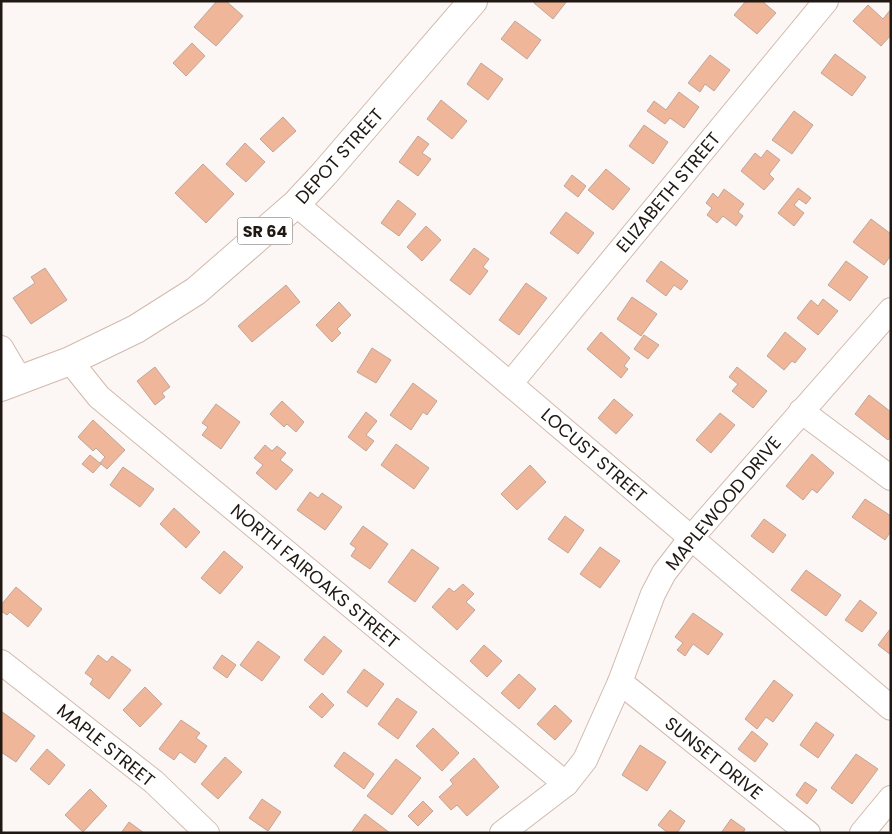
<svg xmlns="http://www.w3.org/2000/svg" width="892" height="834" viewBox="0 0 892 834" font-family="Poppins,sans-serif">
  <rect width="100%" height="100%" fill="#fcf7f4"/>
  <g fill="#f0b699" stroke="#bea69a">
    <polygon points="217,1 226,1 243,16 216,46 194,27"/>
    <polygon points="535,1 567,1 553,19 534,3"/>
    <polygon points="746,1 762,1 776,13 757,34 734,15"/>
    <polygon points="868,5 883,19 891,9 891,35 881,46 853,21"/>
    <polygon points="515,21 541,40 527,59 501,39"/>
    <polygon points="192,43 205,56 186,76 173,63"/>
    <polygon points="835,54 866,77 852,96 821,73"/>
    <polygon points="710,55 730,70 714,91 705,84 700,92 688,83"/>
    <polygon points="481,63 503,79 488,100 467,84"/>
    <polygon points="679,92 699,107 684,128 670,118 665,124 647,111 654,101 666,110"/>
    <polygon points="441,100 467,121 452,139 427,119"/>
    <polygon points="794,111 813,125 792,154 772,140"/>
    <polygon points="283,117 296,131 273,152 260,139"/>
    <polygon points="644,125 668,142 653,164 629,146"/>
    <polygon points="418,136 429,144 422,153 431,159 418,176 399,162"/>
    <polygon points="245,143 265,162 246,182 226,164"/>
    <polygon points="767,150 780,160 769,174 774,179 764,190 741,171 755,153 761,158"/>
    <polygon points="203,164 234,194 206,223 175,193"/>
    <polygon points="606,169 630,189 613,210 588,190"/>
    <polygon points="572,175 586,186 578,197 564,186"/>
    <polygon points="798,188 811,198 806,204 799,199 794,205 804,213 794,226 778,213"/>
    <polygon points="724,189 744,204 738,212 743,216 736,226 723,216 717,223 707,215 712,208 706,203 713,193 718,198"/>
    <polygon points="398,200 416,214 399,236 381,223"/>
    <polygon points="566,212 594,233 578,254 550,233"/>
    <polygon points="871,219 891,234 891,255 884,265 853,242"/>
    <polygon points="426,226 441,240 422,261 407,247"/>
    <polygon points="474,248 489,259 483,267 488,271 470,295 450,280"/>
    <polygon points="661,261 688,281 681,290 674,285 666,296 646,281"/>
    <polygon points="846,261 868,277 850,301 828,285"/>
    <polygon points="45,268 67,300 31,324 13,298 35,283 31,277"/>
    <polygon points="526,283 547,298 519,335 499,320"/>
    <polygon points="286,285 300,302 252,342 238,326"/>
    <polygon points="632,297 657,314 641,336 617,319"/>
    <polygon points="823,299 838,311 818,335 797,318 811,300 818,306"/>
    <polygon points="339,302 351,315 337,329 341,333 332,342 316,325"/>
    <polygon points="601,332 630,358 624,366 628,369 621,378 587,349"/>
    <polygon points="785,332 806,349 795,363 792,361 784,370 767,356"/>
    <polygon points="644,335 659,345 648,359 634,349"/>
    <polygon points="372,348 391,360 376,383 357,372"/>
    <polygon points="155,367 170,387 162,393 165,397 155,405 137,381"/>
    <polygon points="737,367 767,391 753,408 732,391 738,384 729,377"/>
    <polygon points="413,383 437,401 427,415 423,412 411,430 390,415"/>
    <polygon points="869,395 891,412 891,437 888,440 855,414"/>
    <polygon points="614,399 633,415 616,434 598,418"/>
    <polygon points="282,401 304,422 296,432 287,424 284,427 270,414"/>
    <polygon points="216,404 240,422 221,449 202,435 208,427 202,423"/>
    <polygon points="366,412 377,421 366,435 374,441 366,451 348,437"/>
    <polygon points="720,413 735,425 711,453 696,440"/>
    <polygon points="93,420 125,450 107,469 100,463 105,457 96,448 93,451 78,437"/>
    <polygon points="396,444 429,468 414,489 381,465"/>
    <polygon points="265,445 272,451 277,446 286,453 280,460 293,470 276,490 256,473 263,465 254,458"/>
    <polygon points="812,454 834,473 817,493 812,489 803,500 786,486"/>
    <polygon points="90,455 101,464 93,473 82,464"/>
    <polygon points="530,465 546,482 517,510 501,494"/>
    <polygon points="123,467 154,489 140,507 110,485"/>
    <polygon points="310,492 318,498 322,493 342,507 325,530 297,510"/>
    <polygon points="865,499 891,516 891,531 885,540 852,517"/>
    <polygon points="174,508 200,532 186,548 160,524"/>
    <polygon points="565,516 584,530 568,553 548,539"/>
    <polygon points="764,519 786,535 773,553 751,536"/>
    <polygon points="363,526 388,544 370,569 351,556 356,548 350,544"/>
    <polygon points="600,547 620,561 600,588 580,574"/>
    <polygon points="412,549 439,568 415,602 388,582"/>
    <polygon points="224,551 243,567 220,594 201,578"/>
    <polygon points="806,570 841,595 826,616 791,590"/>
    <polygon points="463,584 474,594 466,602 475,610 457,630 432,607 449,588 454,592"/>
    <polygon points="16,587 42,609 28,627 10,612 7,615 1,611 1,605"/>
    <polygon points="860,600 877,613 862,632 845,620"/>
    <polygon points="693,613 723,634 708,655 693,644 685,656 677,650 683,643 675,637"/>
    <polygon points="891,628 891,655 878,645"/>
    <polygon points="324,636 342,651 323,675 304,660"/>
    <polygon points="258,641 280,657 262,681 240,665"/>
    <polygon points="484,645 502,661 487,677 470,661"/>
    <polygon points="98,655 107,662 112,656 131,670 109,699 90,684 93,679 85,673"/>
    <polygon points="222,655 236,665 227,678 213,668"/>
    <polygon points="364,669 384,684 367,707 347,692"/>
    <polygon points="519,674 536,689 519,709 501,693"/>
    <polygon points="774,680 793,695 773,722 766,717 757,729 745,719"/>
    <polygon points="145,687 162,704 140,727 123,710"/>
    <polygon points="322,693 334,705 322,718 309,707"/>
    <polygon points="397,698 417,712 398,739 378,724"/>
    <polygon points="555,705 572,721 555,740 537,724"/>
    <polygon points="1,711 35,736 16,762 1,752"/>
    <polygon points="181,720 200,733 196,738 207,746 195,763 180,752 174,760 159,749"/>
    <polygon points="816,722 834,735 818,758 800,745"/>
    <polygon points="433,728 459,753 442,771 416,746"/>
    <polygon points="752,731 768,744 755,762 738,749"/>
    <polygon points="640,745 666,762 647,791 622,775"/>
    <polygon points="47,749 65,765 49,785 30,769"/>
    <polygon points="344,752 374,774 364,789 334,766"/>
    <polygon points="856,754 878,769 852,804 831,788"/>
    <polygon points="225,757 242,772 218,799 201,784"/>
    <polygon points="474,758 499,787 467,816 457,805 451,810 439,797 453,784 450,780"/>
    <polygon points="396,759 421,778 392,815 367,796"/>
    <polygon points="805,782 817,790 807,804 796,795"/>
    <polygon points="90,789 107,806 83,832 65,815"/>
    <polygon points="262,799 281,812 268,831 249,818"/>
    <polygon points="423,801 433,811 418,826 408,816"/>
    <polygon points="670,810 685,821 677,833 668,833 658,825"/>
    <polygon points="365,814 390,833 351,833"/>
    <polygon points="731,819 745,829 743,833 721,833"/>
    <polygon points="129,822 144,833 121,833"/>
  </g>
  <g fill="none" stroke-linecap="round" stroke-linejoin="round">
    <defs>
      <g id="minor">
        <polyline points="296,204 510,384 891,708"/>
        <polyline points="1,348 20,380"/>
        <polyline points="70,361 99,397 566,784"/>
        <polyline points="510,384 826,1"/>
        <polyline points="801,411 891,478"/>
        <polyline points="1,662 154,782 207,833"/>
        <polyline points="620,682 808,833"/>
        <polyline points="502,833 566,784 585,760 620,682 653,594 664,573 691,538 891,310"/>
        <polyline points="862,833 891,798"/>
      </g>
      <polyline id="major" points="1,387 70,361 136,329 196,291 296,204 324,174 473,1"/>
    </defs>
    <use href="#minor" stroke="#d2b9ad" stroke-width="26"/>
    <use href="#major" stroke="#d2b9ad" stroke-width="30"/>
    <use href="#minor" stroke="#fff" stroke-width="24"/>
    <use href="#major" stroke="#fff" stroke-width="28"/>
  </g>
  <g text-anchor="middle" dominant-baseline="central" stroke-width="4" stroke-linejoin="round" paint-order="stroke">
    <rect fill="#fff" stroke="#635d5a" stroke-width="1" x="237.5" y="217.5" width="55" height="27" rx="4"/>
    <g font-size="16" font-weight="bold" fill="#201813">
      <text x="265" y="231">SR 64</text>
    </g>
    <g font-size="18" fill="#201813" stroke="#fff">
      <text transform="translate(339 156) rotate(-48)">DEPOT STREET</text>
      <text transform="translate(668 192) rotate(-50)">ELIZABETH STREET</text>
      <text transform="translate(594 455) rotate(41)">LOCUST STREET</text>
      <text transform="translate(723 503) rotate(-50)">MAPLEWOOD DRIVE</text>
      <text transform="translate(315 576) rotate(40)">NORTH FAIROAKS STREET</text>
      <text transform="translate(106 745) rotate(39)">MAPLE STREET</text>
      <text transform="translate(714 758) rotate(39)">SUNSET DRIVE</text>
    </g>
  </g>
  <rect width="892" height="834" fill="none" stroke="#201813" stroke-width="5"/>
</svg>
